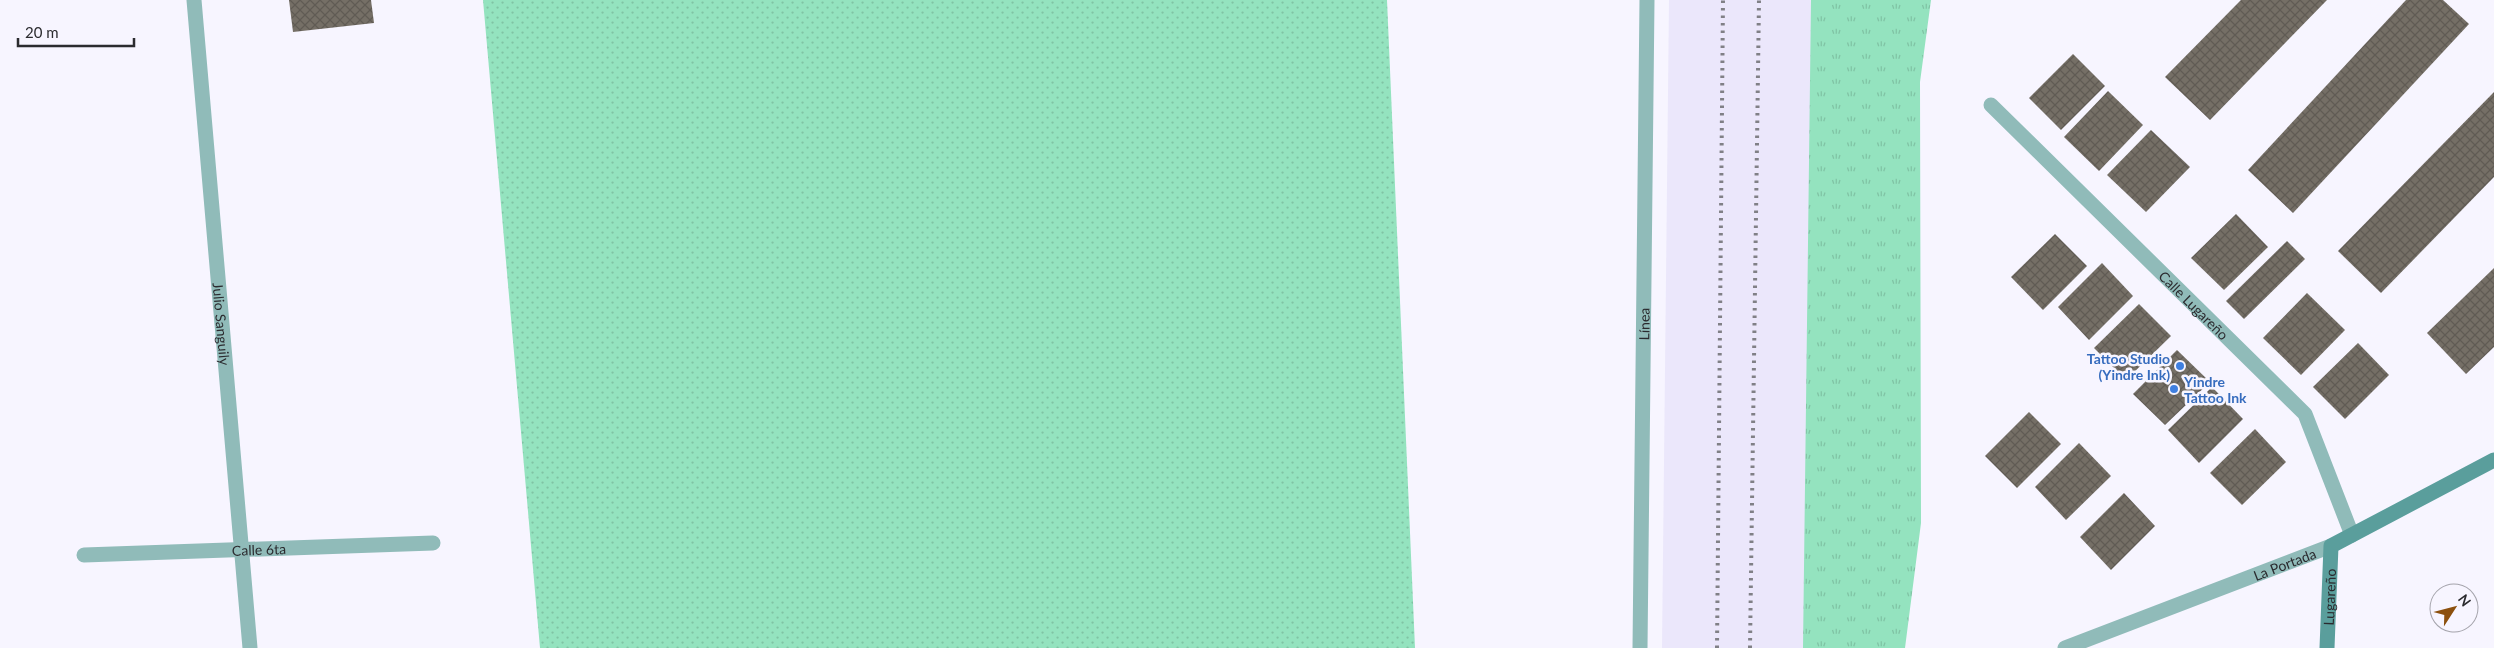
<svg xmlns="http://www.w3.org/2000/svg" width="2494" height="648" viewBox="0 0 2494 648" font-family="Lato,sans-serif">
  <defs>
    <pattern id="grass-tufts" width="24" height="20" patternUnits="userSpaceOnUse" patternTransform="scale(1.25)"><rect width="24" height="20" fill="#94e3bf"/><path d="M3 7l-1-3M5 7V3M7 7l1-3M15 17l-1-3M17 17v-4M19 17l1-3" fill="none" stroke="#80c3a4"/></pattern>
    <pattern id="garden-dots" width="8" height="8" patternUnits="userSpaceOnUse" patternTransform="scale(1.25)"><rect width="8" height="8" fill="#94e3bf"/><path d="M2 2h.1M6 6h.1" fill="none" stroke="#80c3a4" stroke-width="1.8" stroke-linecap="round"/></pattern>
    <pattern id="building-cross-hatch" width="8" height="8" patternUnits="userSpaceOnUse" patternTransform="scale(1.25)"><rect width="8" height="8" fill="#756f66"/><path d="M0 0l8 8M0 8l8-8" fill="none" stroke="#605b54"/></pattern>
  </defs>
  <rect width="100%" height="100%" fill="#f7f5ff"/>
  <polygon fill="#ebe7fb" points="1669,0 1812,0 1806,648 1662,648"/>
  <polygon fill="url(#grass-tufts)" points="1811,0 1931,0 1920,82 1921,523 1905,648 1803,648"/>
  <polygon fill="url(#garden-dots)" points="483,0 1387,0 1415,648 540,648"/>
  <g fill="url(#building-cross-hatch)">
    <polygon points="289,0 371,0 374,23 293,32"/>
    <polygon points="2241,0 2327,0 2210,120 2165,77"/>
    <polygon points="2406,0 2443,0 2469,24 2293,213 2248,170"/>
    <polygon points="2073,54 2105,86 2061,130 2029,98"/>
    <polygon points="2108,91 2143,125 2099,171 2064,137"/>
    <polygon points="2494,92 2494,177 2381,293 2338,251"/>
    <polygon points="2151,130 2190,167 2146,212 2107,175"/>
    <polygon points="2236,214 2268,247 2224,290 2191,258"/>
    <polygon points="2055,234 2087,266 2043,310 2011,277"/>
    <polygon points="2287,241 2305,259 2244,319 2226,301"/>
    <polygon points="2102,263 2133,296 2089,340 2058,307"/>
    <polygon points="2494,268 2494,347 2466,374 2427,333"/>
    <polygon points="2307,293 2345,330 2301,375 2263,338"/>
    <polygon points="2139,304 2171,336 2126,380 2094,348"/>
    <polygon points="2358,343 2389,375 2345,419 2313,387"/>
    <polygon points="2177,350 2210,382 2165,425 2133,394"/>
    <polygon points="2212,387 2243,419 2199,463 2168,430"/>
    <polygon points="2029,412 2061,444 2017,488 1985,456"/>
    <polygon points="2255,429 2286,462 2242,505 2210,473"/>
    <polygon points="2079,443 2111,476 2066,520 2035,487"/>
    <polygon points="2124,493 2155,526 2111,570 2080,537"/>
  </g>
  <g fill="none" stroke-linecap="round" stroke-linejoin="round">
    <g stroke="#90bbb9" stroke-width="15">
      <path id="s1" d="M194,0L250,648"/>
      <path id="s2" d="M1991,105L2305,414L2352,535"/>
      <path id="s3" d="M84,555L433,543"/>
      <path id="s4" d="M1640,648L1647,0"/>
      <path id="s5" d="M2065,648L2331,546"/>
    </g>
    <path stroke="#5a9e9c" stroke-width="15" id="s6" d="M2327,648L2331,546L2494,460"/>
    <g stroke="#808086" stroke-width="4" stroke-dasharray="2.5 5" stroke-linecap="butt">
      <polyline points="1717,648 1723,0"/>
      <polyline points="1750,648 1759,0"/>
    </g>
  </g>
  <g fill="#3f7fe0" stroke="#f7f5ff" stroke-width="2">
    <circle cx="2180" cy="366" r="5"/>
    <circle cx="2174" cy="389" r="5"/>
  </g>
  <g text-anchor="middle" dominant-baseline="central" stroke-width="5" stroke-linejoin="round" paint-order="stroke">
    <g font-size="14" fill="#2b2b2f" stroke="#f7f5ff">
      <text stroke="none"><textPath href="#s2" startOffset="285">Calle Lugareño</textPath></text>
      <text stroke="none"><textPath href="#s1" startOffset="325">Julio Sanguily</textPath></text>
      <text stroke="none"><textPath href="#s4" startOffset="324">Línea</textPath></text>
      <text stroke="none"><textPath href="#s3" startOffset="175">Calle 6ta</textPath></text>
      <text stroke="none"><textPath href="#s5" startOffset="235">La Portada</textPath></text>
      <text stroke="none"><textPath href="#s6" startOffset="51">Lugareño</textPath></text>
    </g>
    <g font-size="14" font-weight="bold" fill="#366cbe" stroke="#f7f5ff" text-anchor="end">
      <text x="2170" y="358">Tattoo Studio<tspan x="2170" dy="16">(Yindre Ink)</tspan></text>
      <text x="2184" y="381" text-anchor="start">Yindre<tspan x="2184" dy="16">Tattoo Ink</tspan></text>
    </g>
  </g>
  <g transform="translate(2454 608) rotate(54)"><circle r="24" fill="#f7f5ff" stroke="#a5a4ac"/>
  <path d="M0-4L9 19L0 12L-9 19Z" fill="#8c500e"/>
  <text y="-8" font-size="14" font-weight="bold" text-anchor="middle" fill="#2b2b2f">N</text>
  </g>
  <path d="M18 38v8h116v-8" fill="none" stroke="#2b2b2f" stroke-width="2.5"/>
  <text x="25" y="38" font-size="15" fill="#2b2b2f" stroke="#f7f5ff" stroke-width="4" paint-order="stroke">20 m</text>
</svg>
